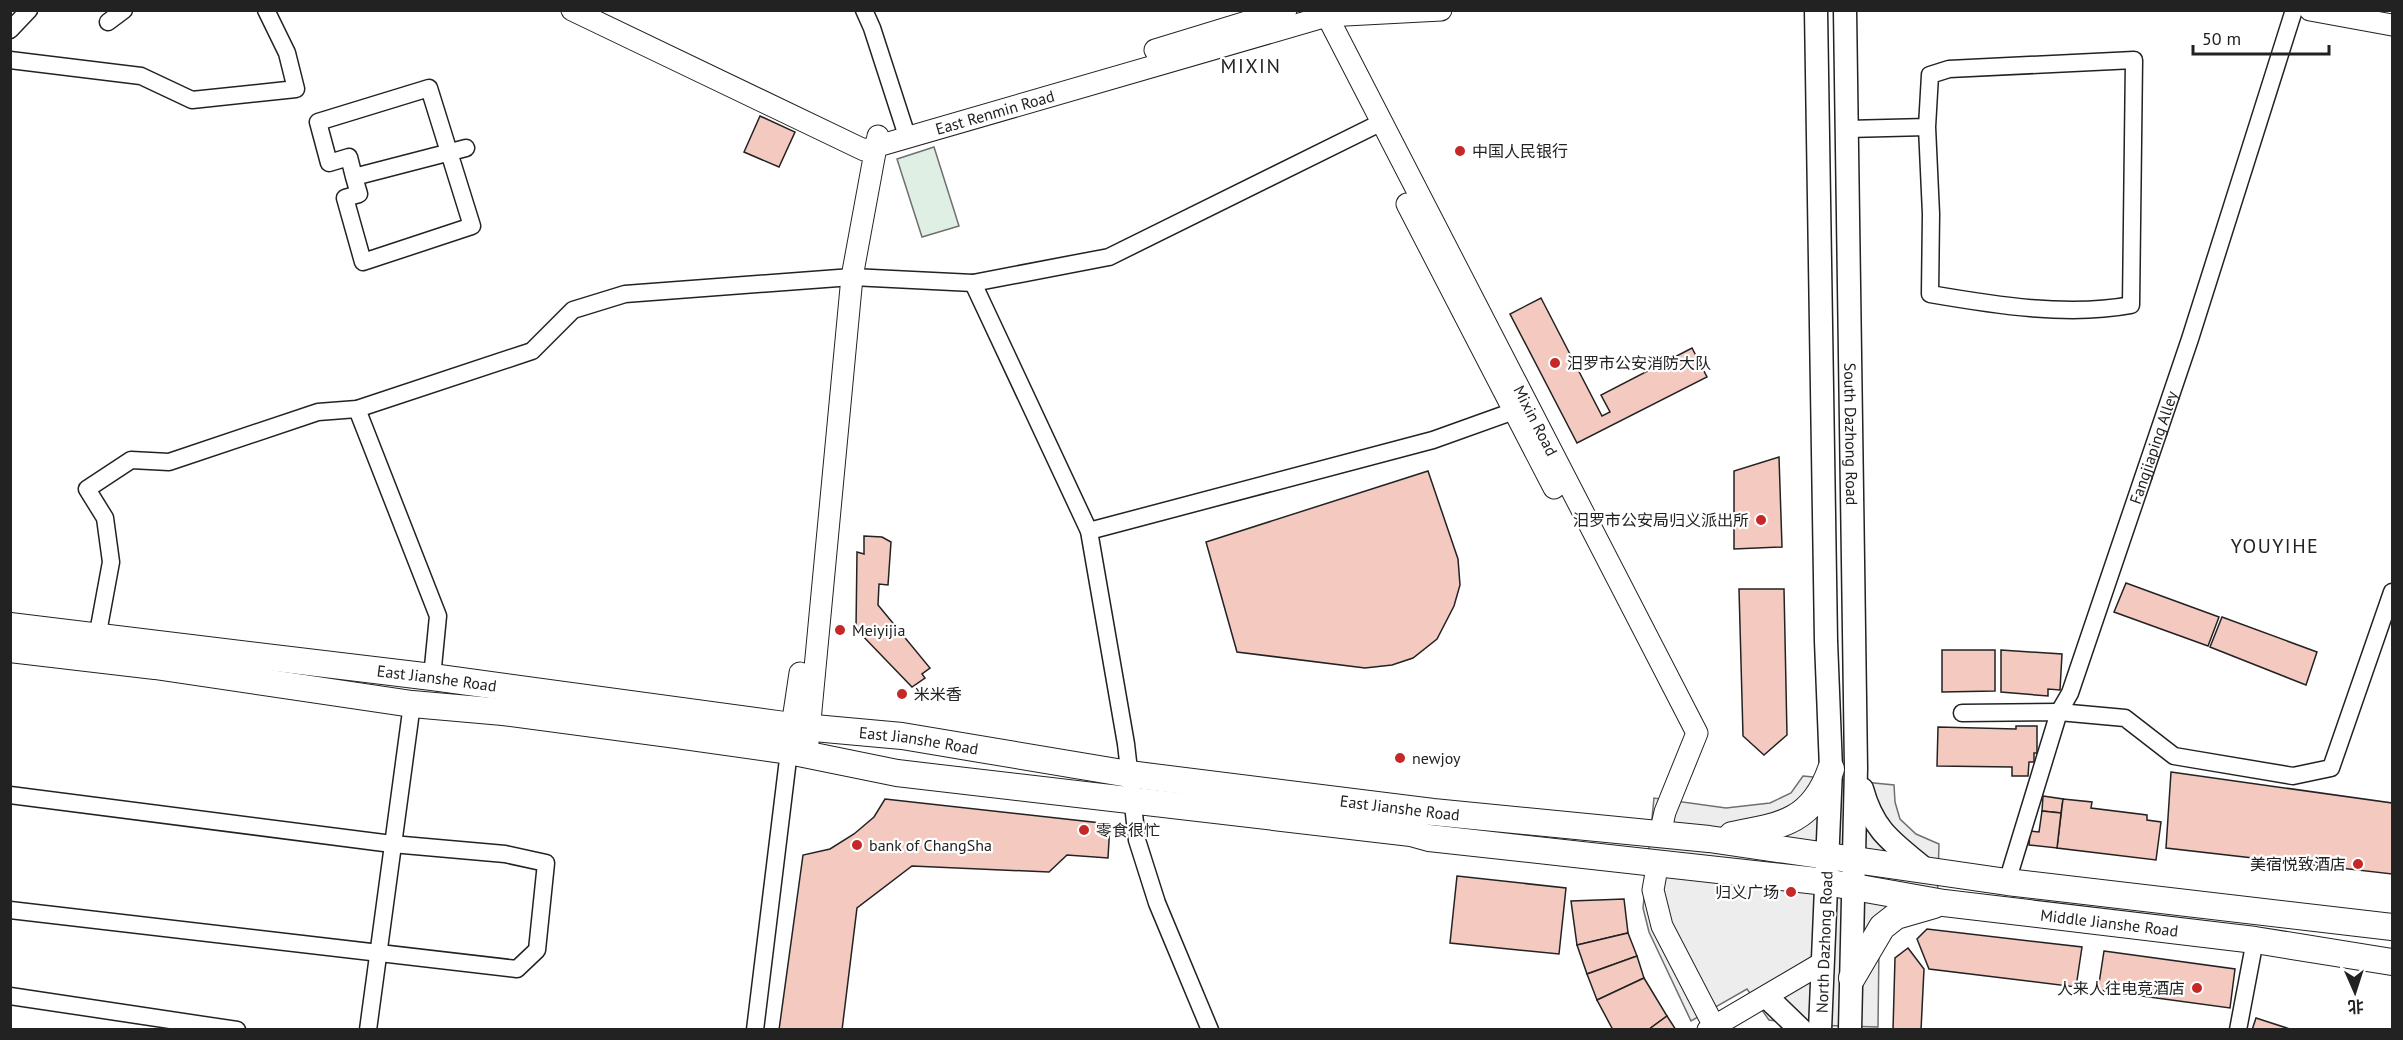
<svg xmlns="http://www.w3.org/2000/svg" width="2403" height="1040" viewBox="0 0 2403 1040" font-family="'PT Sans','Noto Sans SC',sans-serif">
  <rect width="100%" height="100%" fill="#fff"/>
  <polygon fill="#e0efe3" stroke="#6f6f6f" stroke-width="1.5" points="934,147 959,226 922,237 897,159"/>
  <polygon fill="#ededed" stroke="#6f6f6f" stroke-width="1.5" points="1803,776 1894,785 1895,802 1900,819 1916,834 1939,844 1937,911 1891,930 1879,947 1878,1027 1808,1025 1769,1020 1747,989 1691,1021 1649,932 1643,908 1654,798 1726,808 1770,803 1791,793"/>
  <g fill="#f3c9c0" stroke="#222" stroke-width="1.5">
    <polygon points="760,116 795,132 779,167 744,152"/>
    <polygon points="1541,298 1602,416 1610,412 1601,395 1692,348 1707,377 1577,443 1510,314"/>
    <polygon points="1779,457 1782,547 1734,549 1734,471"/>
    <polygon points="1428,471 1458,559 1460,585 1454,606 1437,639 1413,658 1392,665 1365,668 1237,652 1206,542"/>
    <polygon points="864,536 882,537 891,542 888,585 879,584 878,605 930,668 922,674 925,678 912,687 856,629 857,552 864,554"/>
    <polygon points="2126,583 2219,617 2208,646 2114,612"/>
    <polygon points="1739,589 1784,589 1787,735 1764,755 1743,736"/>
    <polygon points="2222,617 2317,652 2306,685 2210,647"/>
    <polygon points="1942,650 1995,650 1995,691 1942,692"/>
    <polygon points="2001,650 2062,654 2060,690 2048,689 2048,696 2001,692"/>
    <polygon points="2016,726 2037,726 2037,753 2034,753 2034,762 2029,762 2028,776 2012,776 2012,767 1937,766 1938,727 2016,729"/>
    <polygon points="2171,772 2392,803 2392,874 2166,848"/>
    <polygon points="2043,796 2063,799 2061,813 2042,811"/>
    <polygon points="885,799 1110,824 1108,858 1067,855 1049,872 912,866 857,908 842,1030 779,1030 803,855 830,849 854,834 874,817"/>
    <polygon points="2063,799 2092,802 2091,808 2147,815 2147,820 2161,822 2156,860 2057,848"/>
    <polygon points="2042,811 2061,813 2057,848 2029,845 2030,831 2039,832"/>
    <polygon points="1457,876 1566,888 1559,954 1450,943"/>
    <polygon points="1624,899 1628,933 1577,945 1571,901"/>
    <polygon points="1927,929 2082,947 2076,987 1929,969 1917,939"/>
    <polygon points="1628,933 1637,956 1587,974 1577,945"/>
    <polygon points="1908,948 1924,969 1921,1030 1893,1030 1895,958"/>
    <polygon points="2104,951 2235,969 2230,1008 2098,990"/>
    <polygon points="1637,956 1644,978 1597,1000 1587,974"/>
    <polygon points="1644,978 1667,1016 1648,1030 1613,1030 1597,1000"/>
    <polygon points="1667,1016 1676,1030 1648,1030"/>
    <polygon points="2256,1018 2290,1029 2290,1030 2252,1030"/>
  </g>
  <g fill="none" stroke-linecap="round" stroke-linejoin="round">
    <defs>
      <g id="minor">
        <polyline points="864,10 872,28 907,136"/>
        <polyline points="108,22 124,10"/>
        <polyline points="10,30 29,10"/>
        <polyline points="10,60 141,76 192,100 296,89 287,53 266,10"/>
        <path d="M1847,129L1927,127L1931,214L1930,294C1994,305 2068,317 2131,305L2134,60L1949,69L1930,75L1927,127"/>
        <polyline points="354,177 349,157 329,163 318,122 429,88 472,226 363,262 345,198 359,194 354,177 466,148"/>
        <polyline points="973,283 1089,531 1126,744 1137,840 1157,903 1210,1030"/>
        <polyline points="357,409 438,616 432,677"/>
        <polyline points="1089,531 1433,440 1525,407"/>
        <polyline points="97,638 111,562 105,518 87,489 131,460 169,462 318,412 357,409 532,351 573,310 625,294 852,277 973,283 1109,257 1382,122"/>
        <polyline points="1962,713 2059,712 2125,718 2174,756 2293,776 2331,768 2392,592"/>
        <polyline points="10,795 392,844 505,854 546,863 537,950 517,969 10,910"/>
        <path id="s1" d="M2007,882L2059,712L2070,693L2190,339L2294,10"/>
        <polyline points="10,996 237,1030"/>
        <polyline points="368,1030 412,704"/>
        <polyline points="755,1030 789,751"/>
        <polyline points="2238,1030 2255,940"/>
      </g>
      <g id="tertiary">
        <path id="s2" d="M572,10L864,150L1327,16L1441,10"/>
        <path id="s3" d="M1324,10L1697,733L1665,812L1660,834"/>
        <polyline points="2310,10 2392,25"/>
        <polyline points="1155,50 1286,10"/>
        <polyline points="1407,204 1554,488"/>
        <polyline points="790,740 800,673"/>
        <polyline points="808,742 852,277 878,136"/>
        <polyline points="1658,862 1653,890 1662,926 1716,1030"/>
        <polyline points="1708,1030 1822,963"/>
      </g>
      <g id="secondary">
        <polyline points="1816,10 1826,641 1831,769 1820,1030"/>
        <path id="s4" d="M1845,10L1856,768L1850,1030"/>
        <path d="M1862,789C1874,833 1894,843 1927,871"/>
        <polyline points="1772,1002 1801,1030"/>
      </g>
      <g id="primary">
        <path id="s5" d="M10,626L432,677L792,726L902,736L1129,774L1433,812L1709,839L2007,882L2392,927"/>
        <path id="s6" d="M10,649L155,666L412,704L503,712L677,735L789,751L897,773L1411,833L1429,838L1826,882L1944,903L2255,940L2392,962"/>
        <path d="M1732,835C1782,826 1813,821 1831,769"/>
        <polyline points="1852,978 1882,927 1896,916 1934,905"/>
      </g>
    </defs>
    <use href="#minor" stroke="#222" stroke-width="19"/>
    <use href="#tertiary" stroke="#222" stroke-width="23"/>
    <use href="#secondary" stroke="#222" stroke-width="25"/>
    <use href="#primary" stroke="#222" stroke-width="28"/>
    <use href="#minor" stroke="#fff" stroke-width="16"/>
    <use href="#tertiary" stroke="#fff" stroke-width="21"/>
    <use href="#secondary" stroke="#fff" stroke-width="22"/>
    <use href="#primary" stroke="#fff" stroke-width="26"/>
  </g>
  <g fill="#c62828" stroke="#fff" stroke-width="2">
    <circle cx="1460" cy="151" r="6"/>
    <circle cx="1555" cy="363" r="6"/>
    <circle cx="1761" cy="520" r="6"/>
    <circle cx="840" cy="630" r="6"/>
    <circle cx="902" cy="694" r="6"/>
    <circle cx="1400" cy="758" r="6"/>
    <circle cx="1084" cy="830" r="6"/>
    <circle cx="857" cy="845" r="6"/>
    <circle cx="2358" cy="864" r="6"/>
    <circle cx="1791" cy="892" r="6"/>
    <circle cx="2197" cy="988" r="6"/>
  </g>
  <g text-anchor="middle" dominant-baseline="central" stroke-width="4.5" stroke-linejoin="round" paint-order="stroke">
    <g font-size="16" fill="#222" stroke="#fff">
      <text stroke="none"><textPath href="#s2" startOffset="460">East Renmin Road</textPath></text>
      <text stroke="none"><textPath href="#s3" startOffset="462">Mixin Road</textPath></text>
      <text stroke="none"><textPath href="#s4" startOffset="424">South Dazhong Road</textPath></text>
      <text stroke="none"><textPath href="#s1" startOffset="459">Fangjiaping Alley</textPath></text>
      <text stroke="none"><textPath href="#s5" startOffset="430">East Jianshe Road</textPath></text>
      <text stroke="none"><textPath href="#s5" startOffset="916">East Jianshe Road</textPath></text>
      <text stroke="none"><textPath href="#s5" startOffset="1402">East Jianshe Road</textPath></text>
      <text stroke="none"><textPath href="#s6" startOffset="2118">Middle Jianshe Road</textPath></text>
      <text transform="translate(1824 942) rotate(-88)">North Dazhong Road</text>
    </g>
    <g font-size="16" fill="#222" stroke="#fff" text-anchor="start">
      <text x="1472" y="151">中国人民银行</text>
      <text x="1567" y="363">汨罗市公安消防大队</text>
      <text x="1749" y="520" text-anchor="end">汨罗市公安局归义派出所</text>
      <text x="852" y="630">Meiyijia</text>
      <text x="914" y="694">米米香</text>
      <text x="1412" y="758">newjoy</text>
      <text x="1096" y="830">零食很忙</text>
      <text x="869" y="845">bank of ChangSha</text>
      <text x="2346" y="864" text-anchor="end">美宿悦致酒店</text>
      <text x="1779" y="892" text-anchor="end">归义广场</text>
      <text x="2185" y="988" text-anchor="end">人来人往电竞酒店</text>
    </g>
    <g font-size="20" letter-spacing="1.5" fill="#222" stroke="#fff">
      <text x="1251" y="66">MIXIN</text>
      <text x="2275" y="546">YOUYIHE</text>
    </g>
  </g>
  <rect width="2403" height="1040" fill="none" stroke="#222222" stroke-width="24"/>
  <g transform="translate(2355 992) rotate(177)" stroke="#ffffff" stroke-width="4.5" paint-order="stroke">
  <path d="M0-4.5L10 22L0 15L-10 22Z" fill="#222222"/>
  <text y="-9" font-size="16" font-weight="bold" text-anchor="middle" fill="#222222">北</text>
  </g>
  <path d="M2193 45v9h136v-9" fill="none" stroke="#222222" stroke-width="3"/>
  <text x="2202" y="45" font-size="18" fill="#222222" stroke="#ffffff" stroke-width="4.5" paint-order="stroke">50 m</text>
</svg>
